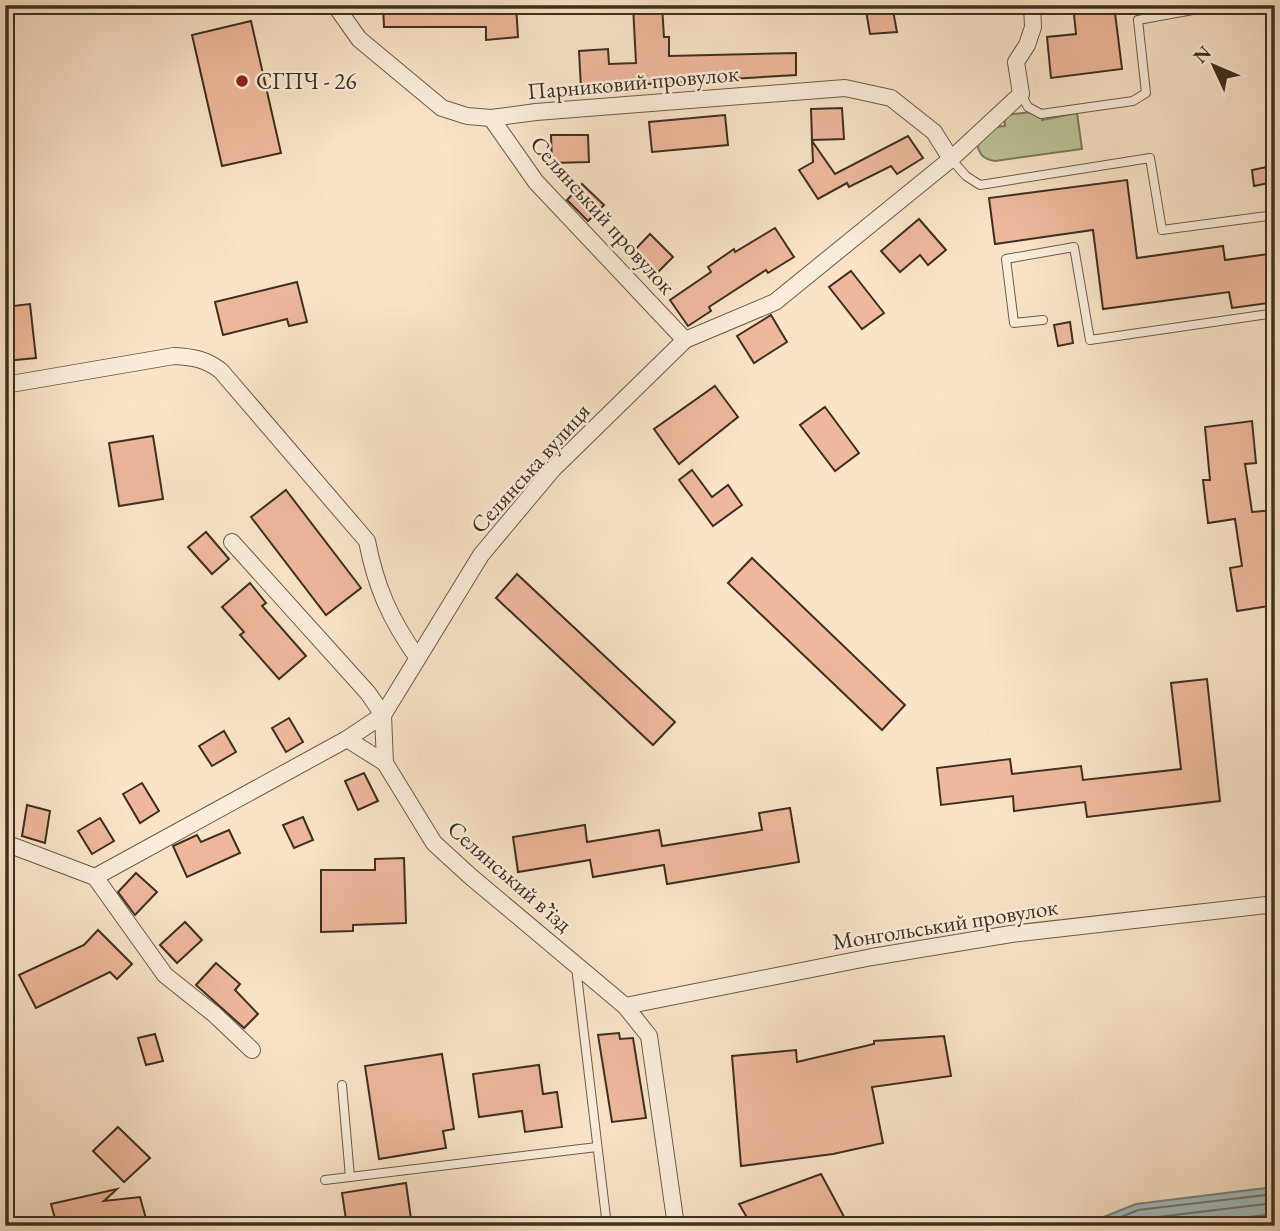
<svg xmlns="http://www.w3.org/2000/svg" width="1280" height="1231" viewBox="0 0 1280 1231" font-family="'EB Garamond',serif">
  <rect width="100%" height="100%" fill="#f9e4c8"/>
  <filter id="stains"><feTurbulence type="fractalNoise" baseFrequency=".00286" numOctaves="4"/><feColorMatrix values="0 0 0 0 .2 0 0 0 0 .09 0 0 0 0 .02 0 0 0 .5 -.17"/></filter>
  <radialGradient id="worn" r=".72"><stop offset=".6" stop-color="#630" stop-opacity="0"/><stop offset="1" stop-color="#630" stop-opacity=".3"/></radialGradient>
  <path fill="#bcc497" stroke="#7c7a5c" stroke-width="2" d="M1041,111L1042,120L1077,113L1082,149L995,161C984,159 980,156 977,144L995,127L1005,126L1004,115Z"/>
  <polygon fill="#a1bcbe" stroke="#79847f" stroke-width="2" points="1275,1187 1275,1226 1081,1226 1136,1204"/>
  <g fill="none" stroke-linecap="round" stroke-linejoin="round">
    <g stroke="#6f7670" stroke-width="2">
      <polyline points="1100,1226 1138,1210 1275,1194"/>
      <polyline points="1123,1226 1141,1219 1275,1203"/>
      <polyline points="1172,1226 1275,1214"/>
    </g>
  </g>
  <g fill="#efb89d" stroke="#3d2f21" stroke-width="2">
    <polygon points="383,5 516,5 518,37 486,40 486,27 384,27"/>
    <polygon points="633,5 662,5 664,37 669,37 669,56 796,53 796,75 581,88 579,51 608,49 609,64 636,63"/>
    <polygon points="865,5 892,5 897,32 870,34"/>
    <polygon points="1073,5 1114,5 1122,69 1051,78 1047,37 1076,34"/>
    <polygon points="251,21 281,153 222,166 192,35"/>
    <polygon points="842,108 844,139 812,140 811,109"/>
    <polygon points="725,115 728,145 652,152 649,122"/>
    <polygon points="551,135 588,135 589,162 552,163"/>
    <polygon points="908,136 923,158 897,174 891,166 849,187 847,183 818,199 799,170 813,162 812,141 835,174"/>
    <polygon points="1267,167 1269,183 1254,186 1252,170"/>
    <polygon points="1127,180 1137,258 1223,246 1225,260 1275,253 1275,302 1232,308 1229,292 1103,309 1093,230 995,244 989,198"/>
    <polygon points="582,184 604,205 588,221 567,200"/>
    <polygon points="919,219 946,250 928,265 920,255 900,272 881,251"/>
    <polygon points="775,228 794,257 768,273 766,270 709,307 711,311 688,326 670,300 711,272 708,267 734,249 735,252"/>
    <polygon points="650,234 673,257 652,278 629,256"/>
    <polygon points="851,271 884,313 862,329 829,287"/>
    <polygon points="297,282 307,322 289,326 287,319 223,335 215,302"/>
    <polygon points="30,304 36,358 5,361 5,307"/>
    <polygon points="771,315 787,342 754,363 737,336"/>
    <polygon points="1070,322 1073,343 1058,346 1054,325"/>
    <polygon points="715,386 738,417 679,464 654,429"/>
    <polygon points="825,407 859,453 835,471 800,425"/>
    <polygon points="1252,421 1256,463 1245,464 1252,512 1275,510 1275,605 1237,611 1230,568 1242,566 1235,519 1208,523 1203,480 1210,480 1205,427"/>
    <polygon points="153,436 163,499 119,506 109,443"/>
    <polygon points="692,470 712,497 728,485 742,505 713,526 679,480"/>
    <polygon points="286,490 361,588 326,615 251,517"/>
    <polygon points="206,532 229,559 212,574 188,547"/>
    <polygon points="752,558 905,705 882,730 728,583"/>
    <polygon points="517,574 675,722 653,745 496,598"/>
    <polygon points="250,583 266,603 262,606 306,656 279,679 240,635 244,632 222,607"/>
    <polygon points="1207,679 1220,801 1087,817 1085,802 1014,811 1013,796 941,805 937,768 1010,759 1012,774 1081,766 1083,780 1181,769 1171,683"/>
    <polygon points="289,718 303,742 286,752 272,728"/>
    <polygon points="224,731 236,752 212,766 199,746"/>
    <polygon points="364,773 378,801 358,810 345,781"/>
    <polygon points="142,783 159,811 140,823 123,794"/>
    <polygon points="27,805 50,811 45,843 22,836"/>
    <polygon points="790,808 799,862 667,884 664,865 593,877 590,860 518,872 513,837 585,825 587,842 659,830 662,846 762,830 759,813"/>
    <polygon points="303,817 313,840 294,848 283,825"/>
    <polygon points="100,818 114,841 92,854 78,831"/>
    <polygon points="229,830 240,853 187,877 173,846 197,835 201,842"/>
    <polygon points="404,858 406,923 353,925 353,931 321,932 321,870 375,870 375,859"/>
    <polygon points="136,873 157,892 135,915 118,892"/>
    <polygon points="185,922 202,940 177,963 160,945"/>
    <polygon points="98,930 132,964 117,979 110,972 36,1008 19,975 84,945"/>
    <polygon points="216,963 240,984 235,990 258,1014 244,1028 196,985"/>
    <polygon points="619,1033 620,1039 633,1038 646,1118 612,1122 598,1035"/>
    <polygon points="155,1034 163,1061 146,1065 138,1038"/>
    <polygon points="944,1036 951,1076 872,1087 883,1143 833,1154 741,1166 732,1056 796,1050 797,1062 874,1044 874,1041"/>
    <polygon points="442,1054 454,1129 443,1131 446,1148 379,1159 365,1066"/>
    <polygon points="539,1065 543,1094 557,1092 562,1127 525,1132 522,1111 479,1117 473,1074"/>
    <polygon points="118,1127 150,1158 124,1182 93,1151"/>
    <polygon points="821,1174 849,1226 752,1226 739,1204"/>
    <polygon points="406,1183 412,1226 347,1226 342,1193"/>
    <polygon points="117,1189 104,1201 140,1197 148,1226 57,1226 51,1204"/>
  </g>
  <g fill="none" stroke-linecap="round" stroke-linejoin="round">
    <defs>
      <g id="lane">
        <polyline points="1021,94 1028,107 1041,114 1133,101 1146,93 1138,20 1220,5"/>
        <polyline points="951,159 966,176 980,185 1150,158 1162,230 1275,215"/>
        <polyline points="1043,320 1014,323 1006,259 1074,247 1090,340 1275,313"/>
        <polyline points="576,967 607,1226"/>
        <polyline points="342,1085 350,1177"/>
        <polyline points="325,1180 597,1147"/>
      </g>
      <g id="street">
        <polyline points="335,5 359,39 442,108 467,116 491,118 536,112 845,88 891,98 934,132 951,159"/>
        <polyline points="5,7 14,5"/>
        <polyline points="491,118 536,182 685,340"/>
        <path d="M5,385L174,356C193,357 206,359 221,371L367,541C376,587 390,619 417,657"/>
        <polyline points="232,542 368,693 383,715 385,763 434,843 470,876 625,1006 649,1036 676,1226"/>
        <polyline points="347,739 385,763"/>
        <polyline points="5,843 95,877 347,739 383,715 481,555 553,469 685,340 775,302 951,159 1021,94 1016,62 1027,45 1033,27 1032,5"/>
        <polyline points="95,877 165,975 214,1014 252,1050"/>
        <polyline points="625,1006 872,957 1011,934 1275,904"/>
      </g>
    </defs>
    <use href="#lane" stroke="#6c5c4b" stroke-width="10"/>
    <use href="#street" stroke="#6c5c4b" stroke-width="18"/>
    <use href="#lane" stroke="#fbeddb" stroke-width="8"/>
    <use href="#street" stroke="#fbeddb" stroke-width="16"/>
  </g>
  <circle fill="#8f2418" stroke="#fbeddb" stroke-width="2.5" cx="242" cy="81" r="7"/>
  <g text-anchor="middle" dominant-baseline="central" stroke-width="5" stroke-linejoin="round" paint-order="stroke">
    <g font-size="23" fill="#3d2f21" stroke="#fbeddb" text-anchor="start">
      <text x="256" y="81">СГПЧ - 26</text>
    </g>
    <g font-size="23" fill="#3d2f21" stroke="#fbeddb">
      <text transform="translate(633 82) rotate(-5)">Парниковий провулок</text>
      <text transform="translate(603 215) rotate(48)">Селянський провулок</text>
      <text transform="translate(530 468) rotate(-48)">Селянська вулиця</text>
      <text transform="translate(510 876) rotate(41)">Селянський вʼїзд</text>
      <text transform="translate(945 924) rotate(-9)">Монгольський провулок</text>
    </g>
  </g>
  <rect width="1280" height="1231" fill="none" stroke="#f9e4c8" stroke-width="28"/>
  <rect x="7" y="7" width="1266" height="1217" fill="none" stroke="#3d2f21" stroke-width="3.5"/>
  <rect x="14" y="14" width="1252" height="1203" fill="none" stroke="#3d2f21" stroke-width="2"/>
  <g transform="translate(1214 66) rotate(314)" stroke="#fbeddb" stroke-width="5" paint-order="stroke">
  <path d="M0-5L12 26L0 18L-12 26Z" fill="#3d2f21"/>
  <text y="-10" font-size="19" font-weight="bold" text-anchor="middle" fill="#3d2f21">N</text>
  </g>
  <rect width="100%" height="100%" filter="url(#stains)"/>
  <rect width="100%" height="100%" fill="url(#worn)"/>
</svg>
